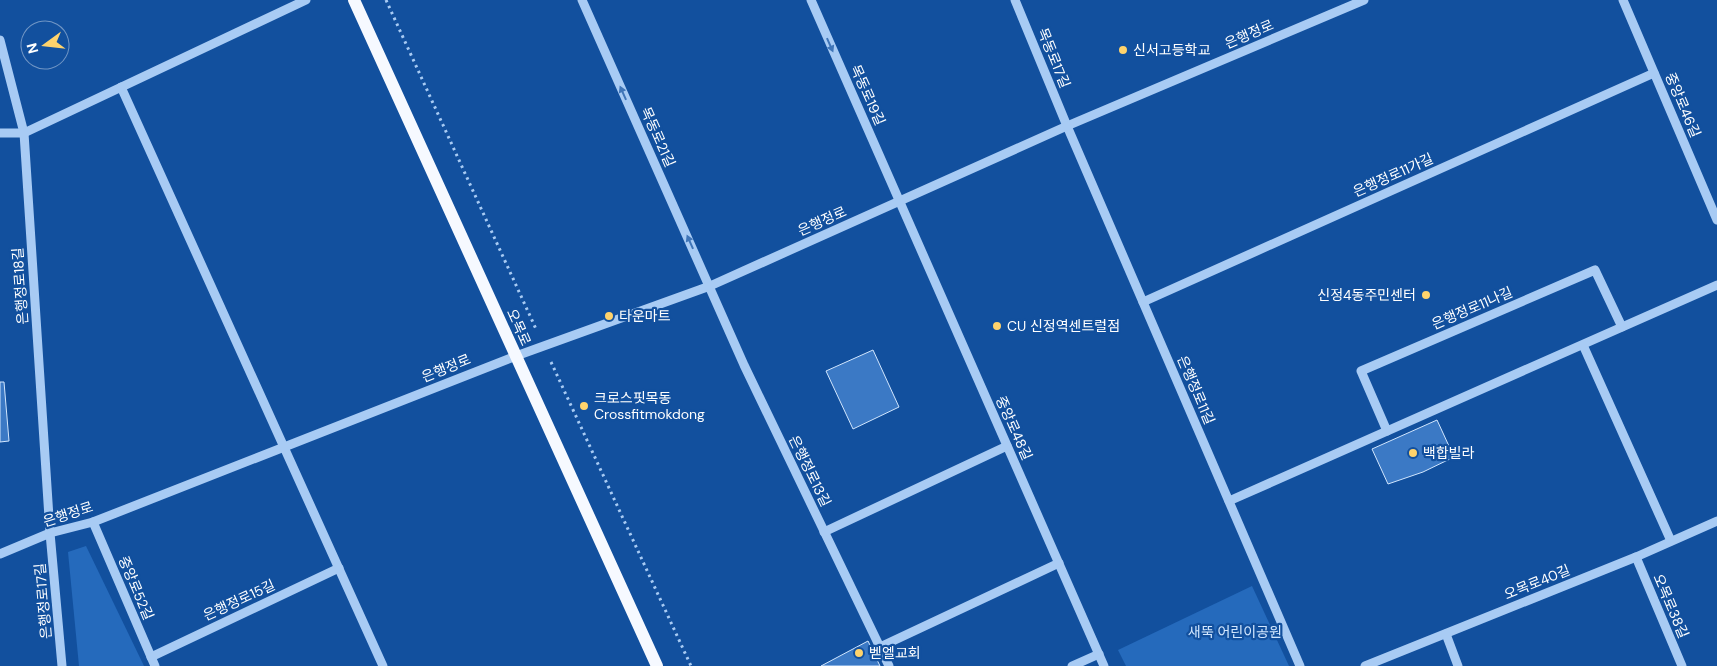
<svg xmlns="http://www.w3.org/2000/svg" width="1717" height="666" viewBox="0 0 1717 666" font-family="'DM Sans','Noto Sans KR',sans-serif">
  <rect width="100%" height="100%" fill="#12509e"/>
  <g fill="#256abc">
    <polygon points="86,546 144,666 79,666 68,552"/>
    <polygon points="1252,586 1289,666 1126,666 1118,650"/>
  </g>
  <g fill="#3b79c5" stroke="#d1e6fe">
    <polygon points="873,350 899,407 853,429 826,371"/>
    <polygon points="0,382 4,382 9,441 0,442"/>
    <polygon points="1437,420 1454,457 1423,472 1388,484 1372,449"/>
    <polygon points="868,641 880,666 821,666"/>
  </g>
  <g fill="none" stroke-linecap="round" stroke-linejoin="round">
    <g stroke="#a8cbf4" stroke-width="3" stroke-dasharray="2.5 4" stroke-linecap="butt">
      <polyline points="386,0 536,329"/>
      <polyline points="551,362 691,666"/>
    </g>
    <g stroke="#a8cbf4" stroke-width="9">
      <polyline points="582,0 744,365 889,666"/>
      <polyline points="811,0 1104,666"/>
      <polyline points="1015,0 1067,126 1300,666"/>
      <polyline points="1623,0 1717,220"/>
      <polyline points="0,40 24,133 50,533 62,666"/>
      <polyline points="121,87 383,666"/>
      <polyline points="0,133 24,133 306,0"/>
      <polyline points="1143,302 1654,73"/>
      <polyline points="1583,345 1671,541"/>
      <polyline points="1387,431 1361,371 1595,270 1622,327"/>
      <polyline points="1229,501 1717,285"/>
      <polyline points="93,522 155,666"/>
      <polyline points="824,532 1007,446"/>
      <polyline points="0,554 50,533 93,522 516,356 710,286 1067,126 1364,0"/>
      <polyline points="1636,557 1682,666"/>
      <polyline points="1446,634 1458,666"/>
      <polyline points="880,647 1059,563"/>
      <polyline points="151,657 339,568"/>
      <polyline points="1072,666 1099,654"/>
      <polyline points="1365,666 1636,557 1717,521"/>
    </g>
    <polyline stroke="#f6f9ff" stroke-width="12" points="354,0 657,666"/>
  </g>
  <defs><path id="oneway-solid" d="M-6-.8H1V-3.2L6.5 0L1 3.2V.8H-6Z" transform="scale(1.25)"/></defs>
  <g fill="#3f75b8">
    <use href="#oneway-solid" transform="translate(830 45) rotate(66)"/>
    <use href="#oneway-solid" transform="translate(623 93) rotate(-114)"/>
    <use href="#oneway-solid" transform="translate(690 242) rotate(-114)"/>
  </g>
  <g fill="#ffd36c" stroke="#12509e" stroke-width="2">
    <circle cx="1123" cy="50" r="5"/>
    <circle cx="1426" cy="295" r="5"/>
    <circle cx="609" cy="316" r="5"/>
    <circle cx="997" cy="326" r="5"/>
    <circle cx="584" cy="406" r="5"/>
    <circle cx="1413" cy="453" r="5"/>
    <circle cx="859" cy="653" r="5"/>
  </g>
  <g text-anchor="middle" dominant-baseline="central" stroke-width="4.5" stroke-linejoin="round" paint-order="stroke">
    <g font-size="14" fill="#fff" stroke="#12509e">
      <text transform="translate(1249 34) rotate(-23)">은행정로</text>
      <text transform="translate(1054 58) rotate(68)">목동로17길</text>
      <text transform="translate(868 95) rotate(66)">목동로19길</text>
      <text transform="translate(1683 105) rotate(67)">중앙로46길</text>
      <text transform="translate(658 137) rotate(66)">목동로21길</text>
      <text transform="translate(1393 175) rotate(-24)">은행정로11가길</text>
      <text transform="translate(822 221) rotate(-24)">은행정로</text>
      <text transform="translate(20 286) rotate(-94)">은행정로18길</text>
      <text transform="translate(1472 308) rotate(-23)">은행정로11나길</text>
      <text transform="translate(519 327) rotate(66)">오목로</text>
      <text transform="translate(446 368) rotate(-22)">은행정로</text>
      <text transform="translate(1196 390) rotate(67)">은행정로11길</text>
      <text transform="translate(1014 428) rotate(66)">중앙로48길</text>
      <text transform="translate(810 471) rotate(64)">은행정로13길</text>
      <text transform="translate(68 514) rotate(-18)">은행정로</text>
      <text transform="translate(1537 582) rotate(-22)">오목로40길</text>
      <text transform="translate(136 588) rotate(67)">중앙로52길</text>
      <text transform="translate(239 600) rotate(-25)">은행정로15길</text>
      <text transform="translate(43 601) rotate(-95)">은행정로17길</text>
      <text transform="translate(1671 606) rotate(67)">오목로38길</text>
    </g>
    <g font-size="14" fill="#fff" stroke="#12509e" text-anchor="start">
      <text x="1133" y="50">신서고등학교</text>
      <text x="1416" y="295" text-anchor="end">신정4동주민센터</text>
      <text x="619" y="316">타운마트</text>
      <text x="1007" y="326">CU 신정역센트럴점</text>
      <text x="594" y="398">크로스핏목동<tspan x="594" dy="16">Crossfitmokdong</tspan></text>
      <text x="1423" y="453">백합빌라</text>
      <text x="869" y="653">벧엘교회</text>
    </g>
    <g font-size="14" fill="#d1e6fe" stroke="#12509e">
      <text x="1235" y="632">새뚝 어린이공원</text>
    </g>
  </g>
  <g transform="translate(45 45) rotate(255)"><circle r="24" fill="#12509e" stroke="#7196c5"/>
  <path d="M0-4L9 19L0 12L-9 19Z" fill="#ffd36c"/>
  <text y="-8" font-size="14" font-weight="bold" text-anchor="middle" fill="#ffffff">N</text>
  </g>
</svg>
